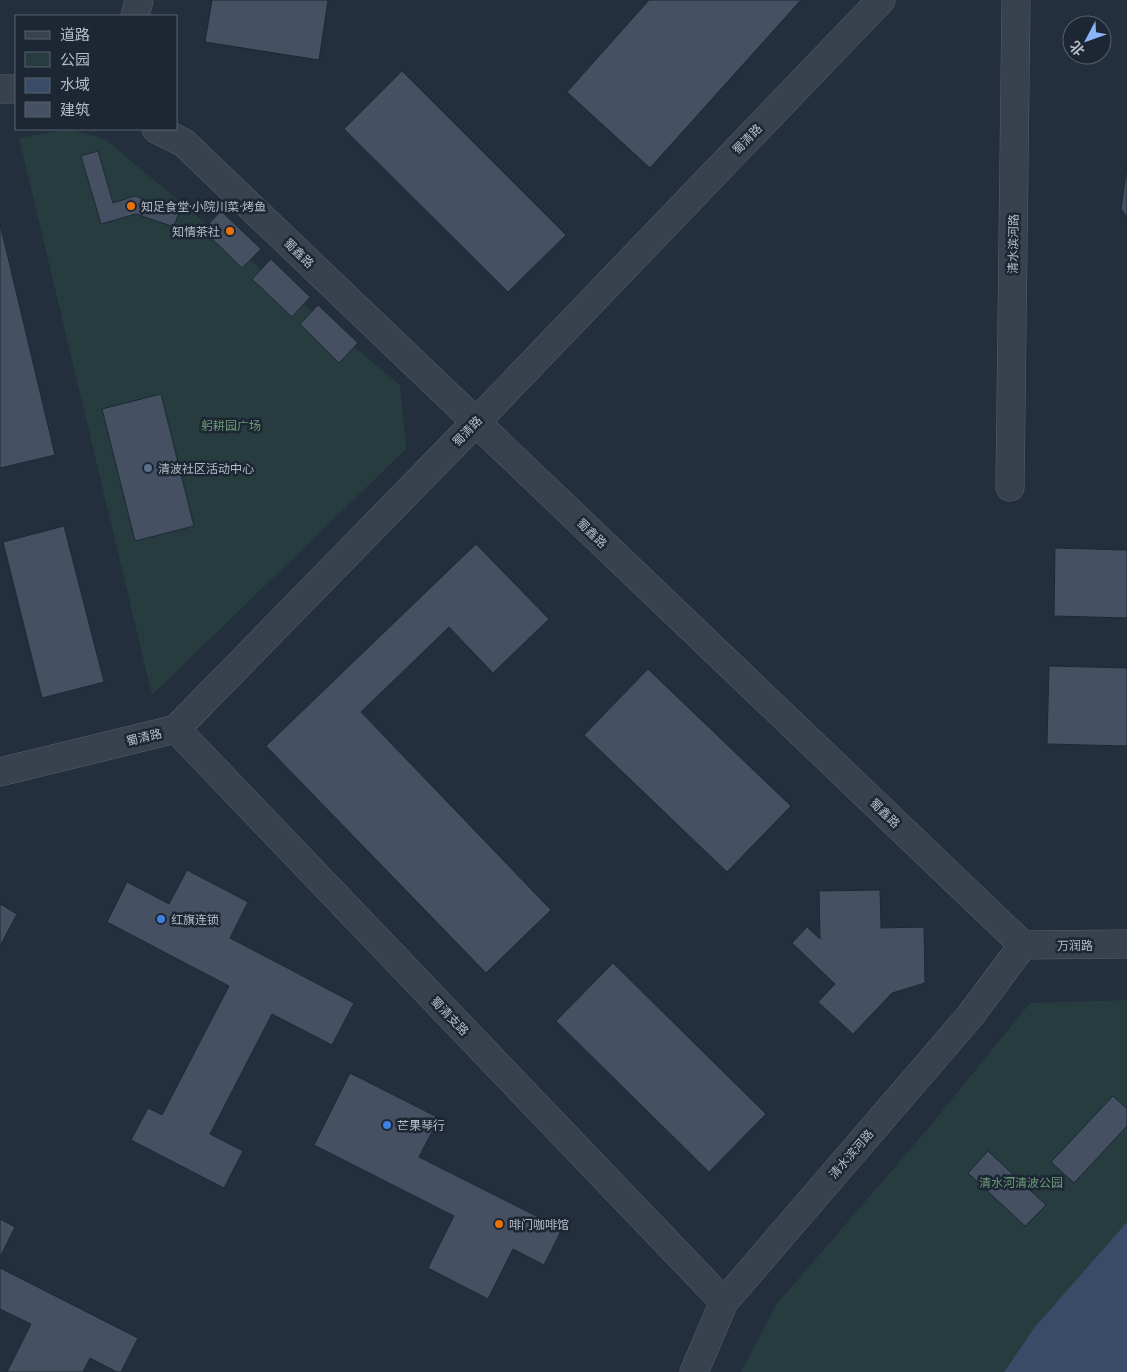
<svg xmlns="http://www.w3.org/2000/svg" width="1127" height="1372" viewBox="0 0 1127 1372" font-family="Poppins,'Noto Sans SC',sans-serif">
  <rect width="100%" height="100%" fill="#242f3e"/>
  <g fill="#263c3f">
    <polygon points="70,129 106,140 400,385 406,449 152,695 19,138"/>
    <polygon points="1127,1000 1127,1222 1034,1328 1004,1372 741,1372 776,1305 925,1132 1030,1003"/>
  </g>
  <polygon fill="#394c67" points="1127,1222 1127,1372 1004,1372 1034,1328"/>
  <g fill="#455162" stroke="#1f2835">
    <polygon points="212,0 328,0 319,60 205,42"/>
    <polygon points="649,0 801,0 650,168 567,92"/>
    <polygon points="402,71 566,235 508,292 344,129"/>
    <polygon points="98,151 113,203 135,196 179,212 174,227 136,214 101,224 81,156"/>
    <polygon points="1127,166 1127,217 1121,209"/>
    <polygon points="221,211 261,249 242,268 203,230"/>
    <polygon points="0,224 55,455 0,468"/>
    <polygon points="271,259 310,297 292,317 252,279"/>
    <polygon points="318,305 358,343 339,363 300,324"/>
    <polygon points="161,394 194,526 135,541 102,409"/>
    <polygon points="64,526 104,682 42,698 3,542"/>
    <polygon points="476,544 549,619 493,673 449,627 361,712 551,910 486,973 266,746"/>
    <polygon points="1055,548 1127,550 1127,618 1054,616"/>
    <polygon points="1049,666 1127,668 1127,746 1047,744"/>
    <polygon points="648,669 791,806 727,872 584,735"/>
    <polygon points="187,870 248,902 230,938 354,1003 332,1045 272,1014 210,1134 243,1151 224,1188 131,1140 148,1108 162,1115 229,986 107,922 127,882 169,904"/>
    <polygon points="880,890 881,928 924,927 925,983 892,993 853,1034 818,1002 835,984 792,943 807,927 820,939 819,891"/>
    <polygon points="0,904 17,914 0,946"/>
    <polygon points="613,963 766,1114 709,1172 556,1021"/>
    <polygon points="350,1073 439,1118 419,1157 562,1229 544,1265 513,1249 488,1299 428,1268 454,1216 314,1145"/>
    <polygon points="1113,1096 1127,1109 1127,1126 1074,1183 1051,1162"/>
    <polygon points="988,1151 1046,1205 1025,1226 968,1173"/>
    <polygon points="0,1219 15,1227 0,1257"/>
    <polygon points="0,1268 138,1338 121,1372 117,1372 90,1358 83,1372 7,1372 31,1324 0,1309"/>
  </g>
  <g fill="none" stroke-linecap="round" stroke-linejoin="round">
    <defs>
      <g id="minor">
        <polyline points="135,16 139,0"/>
        <polyline points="0,89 16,89"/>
        <polyline points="156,129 184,143 1023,945"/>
        <polyline points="1010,487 1016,0"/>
        <polyline points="176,729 724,1302"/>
        <polyline points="0,772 176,729 476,422 881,0"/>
        <polyline points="1023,945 1127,944"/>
        <polyline points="694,1372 724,1302 970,1016 1023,945"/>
      </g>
    </defs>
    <use href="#minor" stroke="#565f6c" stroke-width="29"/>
    <use href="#minor" stroke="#38414e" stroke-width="28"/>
  </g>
  <g fill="#e8710a" stroke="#1d2633" stroke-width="2">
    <circle cx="131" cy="206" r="5"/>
    <circle cx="230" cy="231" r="5"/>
    <circle cx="499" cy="1224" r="5"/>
  </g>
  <circle fill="#5c6f8a" stroke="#1d2633" stroke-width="2" cx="148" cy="468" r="5"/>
  <g fill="#3f7fe0" stroke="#1d2633" stroke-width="2">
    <circle cx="161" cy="919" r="5"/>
    <circle cx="387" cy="1125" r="5"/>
  </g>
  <g text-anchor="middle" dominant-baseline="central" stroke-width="5" stroke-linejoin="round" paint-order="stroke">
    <g font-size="12" fill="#b4bcc9" stroke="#1d2633">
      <text transform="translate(747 139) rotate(-46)">蜀清路</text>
      <text transform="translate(1013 244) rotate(-89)">清水滨河路</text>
      <text transform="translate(299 253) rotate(44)">蜀鑫路</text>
      <text transform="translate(467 431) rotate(-46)">蜀清路</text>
      <text transform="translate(592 533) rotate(44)">蜀鑫路</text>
      <text transform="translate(144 737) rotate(-14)">蜀清路</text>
      <text transform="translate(885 813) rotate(44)">蜀鑫路</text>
      <text x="1075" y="945">万润路</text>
      <text transform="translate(450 1016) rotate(46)">蜀清支路</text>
      <text transform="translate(851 1154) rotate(-49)">清水滨河路</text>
    </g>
    <g font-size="12" fill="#b4bcc9" stroke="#1d2633" text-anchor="start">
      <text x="141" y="206">知足食堂·小院川菜·烤鱼</text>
      <text x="220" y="231" text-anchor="end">知情茶社</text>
      <text x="158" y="468">清波社区活动中心</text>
      <text x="171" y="919">红旗连锁</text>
      <text x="397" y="1125">芒果琴行</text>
      <text x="509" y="1224">啡门咖啡馆</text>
    </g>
    <g font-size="12" fill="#6b9a76" stroke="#1d2633">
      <text x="231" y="425">躬耕园广场</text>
      <text x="1021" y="1182">清水河清波公园</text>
    </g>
  </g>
  <rect x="15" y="15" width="162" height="115" fill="#1d2633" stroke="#59626f"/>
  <rect x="25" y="31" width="25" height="8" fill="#38414e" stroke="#59626f"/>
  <text x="60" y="40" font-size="15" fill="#b4bcc9">道路</text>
  <rect x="25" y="52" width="25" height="15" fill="#263c3f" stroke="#59626f"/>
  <text x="60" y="65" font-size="15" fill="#b4bcc9">公园</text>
  <rect x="25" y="78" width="25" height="15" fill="#394c67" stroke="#59626f"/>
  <text x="60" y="90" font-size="15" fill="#b4bcc9">水域</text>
  <rect x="25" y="102" width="25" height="15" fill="#455162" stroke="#59626f"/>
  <text x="60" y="115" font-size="15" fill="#b4bcc9">建筑</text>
  <g transform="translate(1087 40) rotate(229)"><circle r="24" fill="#1d2633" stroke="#59626f"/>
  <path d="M0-4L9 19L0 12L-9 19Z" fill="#8ab4f8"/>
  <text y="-8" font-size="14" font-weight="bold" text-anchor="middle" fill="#b4bcc9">北</text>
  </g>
</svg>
